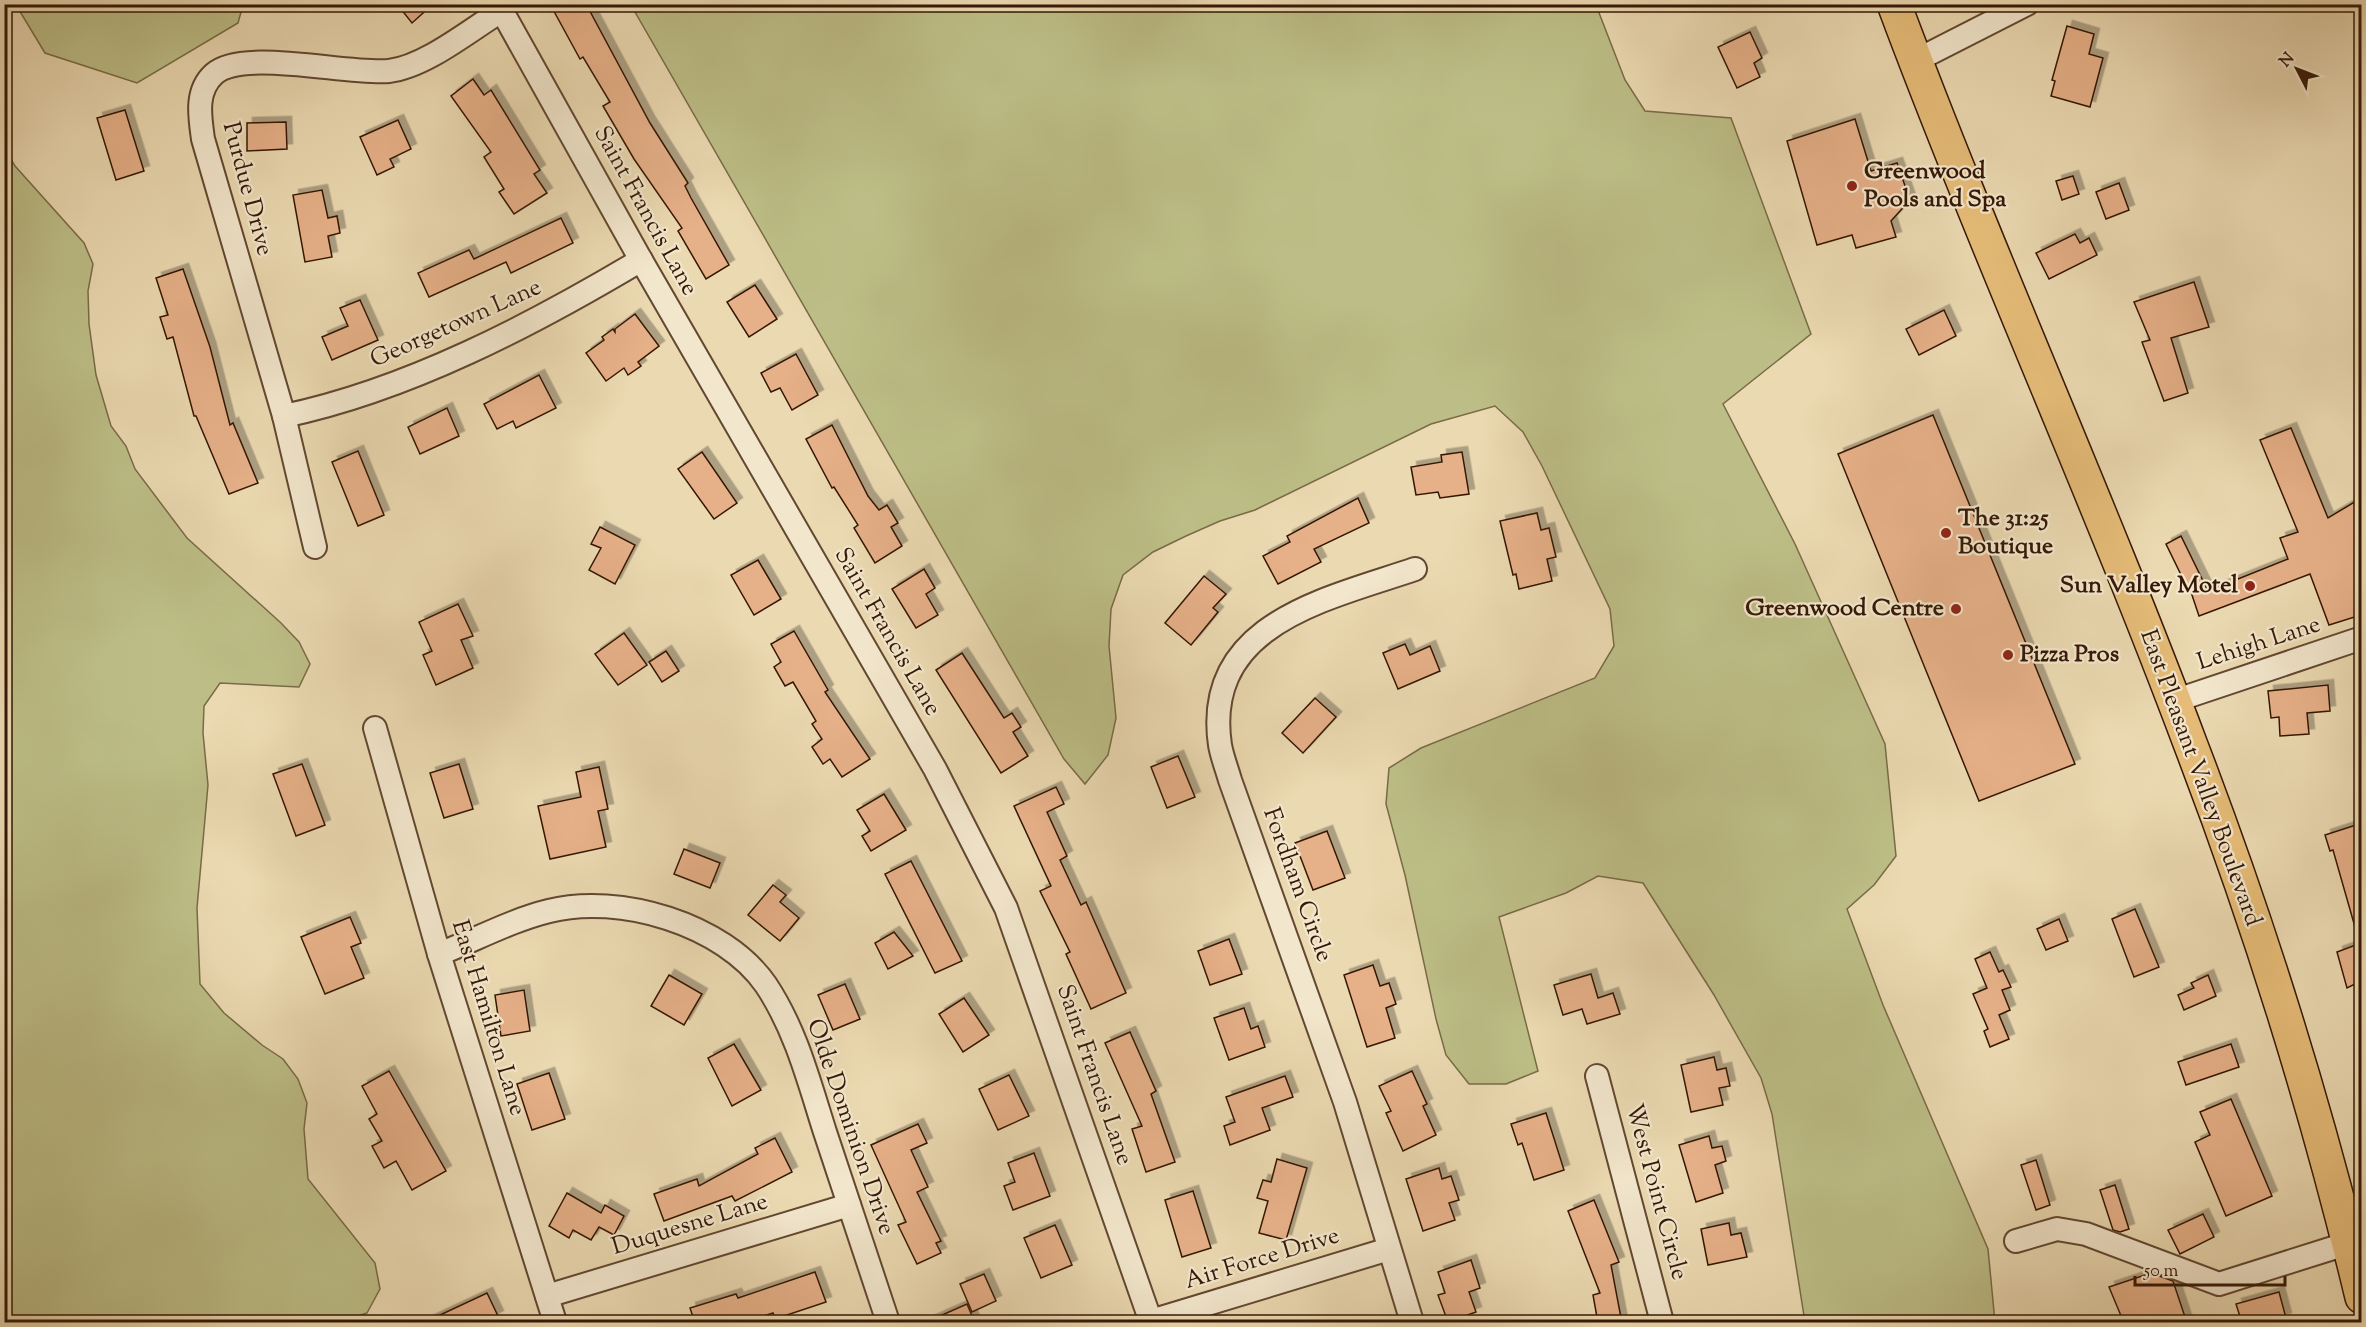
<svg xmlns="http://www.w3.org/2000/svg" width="2366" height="1327" viewBox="0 0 2366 1327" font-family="'Sorts Mill Goudy',serif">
  <defs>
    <filter id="shadow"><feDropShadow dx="5.5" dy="-5.5" stdDeviation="0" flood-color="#0004"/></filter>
  </defs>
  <rect width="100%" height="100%" fill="#ebd9b1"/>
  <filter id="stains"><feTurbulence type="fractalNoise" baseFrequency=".00333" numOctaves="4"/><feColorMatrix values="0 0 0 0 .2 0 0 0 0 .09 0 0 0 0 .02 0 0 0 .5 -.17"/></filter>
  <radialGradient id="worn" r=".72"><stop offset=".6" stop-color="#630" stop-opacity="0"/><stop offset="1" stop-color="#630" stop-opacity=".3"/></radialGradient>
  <g fill="#bdbe87" stroke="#796b46" stroke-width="1.5">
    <polygon points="16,5 243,5 238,23 137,83 45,53"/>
    <polygon points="631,5 1596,5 1625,80 1645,111 1731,118 1811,334 1723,404 1795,544 1885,744 1896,856 1874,885 1847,909 1883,1005 1988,1249 1995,1322 1805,1322 1772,1114 1761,1078 1714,995 1643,883 1598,876 1566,893 1499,917 1538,1071 1506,1084 1469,1084 1446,1055 1436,1019 1405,875 1386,804 1389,768 1421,748 1595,678 1614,646 1610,609 1542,466 1523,432 1495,406 1431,424 1255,510 1220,521 1186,536 1153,552 1123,575 1111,609 1109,646 1116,718 1108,755 1085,784 1064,759"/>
    <polygon points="4,148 15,166 84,243 93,264 88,291 89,324 96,375 111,426 126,446 135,469 187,538 281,623 299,642 310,664 299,687 220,683 204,706 203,733 208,785 197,908 200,984 224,1013 262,1045 283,1059 298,1079 307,1103 304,1129 308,1179 375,1263 380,1289 367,1313 340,1322 5,1322"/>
  </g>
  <g fill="#e6b088" stroke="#351806" stroke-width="1.5" filter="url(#shadow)">
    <polygon points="397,4 433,4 412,23"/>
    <polygon points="550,4 586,4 650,123 688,183 685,186 691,198 729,265 706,279 678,231 682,228 634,159 603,106 610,102 583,57 580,59"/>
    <polygon points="2067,26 2094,34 2089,54 2103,58 2090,107 2051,96 2055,81 2052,80"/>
    <polygon points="1750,32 1762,58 1754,63 1760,77 1737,88 1718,47"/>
    <polygon points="473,79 484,95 491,90 540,170 534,174 547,193 514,214 499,192 504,189 484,157 491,152 451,96"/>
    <polygon points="125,110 144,171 116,180 97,118"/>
    <polygon points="1855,119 1871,171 1897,163 1910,200 1891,221 1896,237 1856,248 1852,235 1817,245 1787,141"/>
    <polygon points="398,120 411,149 390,159 394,167 377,175 360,137"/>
    <polygon points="286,122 287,149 247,151 247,123"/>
    <polygon points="2073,176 2079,194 2062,200 2056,181"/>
    <polygon points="2119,183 2129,210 2106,219 2096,192"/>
    <polygon points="322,190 328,218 337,216 340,233 328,236 332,257 305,262 293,195"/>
    <polygon points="561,218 573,243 511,273 506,262 429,297 418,273 469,250 474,259"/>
    <polygon points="2075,234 2080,243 2089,238 2097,255 2049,279 2036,253"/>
    <polygon points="183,269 210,347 230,425 233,423 258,483 229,494 196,416 194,416 173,337 167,339 160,317 168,315 156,278"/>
    <polygon points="2194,282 2209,327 2171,338 2188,393 2164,401 2142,342 2150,340 2134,302"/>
    <polygon points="755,285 777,319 749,337 727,302"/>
    <polygon points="360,300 378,340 332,360 322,337 348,326 340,308"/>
    <polygon points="1944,310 1956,336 1919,355 1906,329"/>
    <polygon points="635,314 659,346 638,362 641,366 628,375 624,368 606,381 586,353 604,340 602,337 613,329 615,332 615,329"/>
    <polygon points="796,354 818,395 792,410 780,388 771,392 761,373"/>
    <polygon points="539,375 556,408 516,428 513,421 497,429 484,404"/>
    <polygon points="447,408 459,436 420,454 408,427"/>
    <polygon points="1933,415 2075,764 1979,801 1838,454"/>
    <polygon points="832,425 868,496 879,510 887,505 898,523 891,527 902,546 875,563 854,528 858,525 834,487 832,488 806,439"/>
    <polygon points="2291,428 2328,518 2361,498 2361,615 2329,625 2310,574 2199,616 2189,586 2187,587 2166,544 2181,536 2208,591 2288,559 2280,538 2298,532 2260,440"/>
    <polygon points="358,451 384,515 358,526 332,462"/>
    <polygon points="702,452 737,503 714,519 678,469"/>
    <polygon points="1462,452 1469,494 1440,498 1438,492 1416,495 1411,467 1442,462 1441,455"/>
    <polygon points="1358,498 1369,523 1314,549 1321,562 1278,584 1263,556 1290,542 1287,536"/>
    <polygon points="1537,513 1541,530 1549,528 1556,557 1547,559 1552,581 1519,589 1516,574 1513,575 1500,521"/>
    <polygon points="600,527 635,545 615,584 589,570 601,548 591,544"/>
    <polygon points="758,560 781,599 754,615 731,575"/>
    <polygon points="924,569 935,588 926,594 938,615 916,628 892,589"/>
    <polygon points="1204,576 1226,594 1213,608 1218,612 1191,645 1165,623"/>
    <polygon points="458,604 473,636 461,640 473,668 436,685 423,655 432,651 419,622"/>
    <polygon points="794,631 828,690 825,692 870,759 842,777 830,759 823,764 812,747 822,739 812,724 816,721 793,682 785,686 774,667 781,662 771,644"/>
    <polygon points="624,633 647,665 618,685 595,654"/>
    <polygon points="1405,644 1410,655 1430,646 1440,671 1398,689 1383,653"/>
    <polygon points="666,651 679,671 662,682 649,662"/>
    <polygon points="962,653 1004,718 1012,713 1021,727 1013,732 1028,756 1001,773 936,670"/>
    <polygon points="2328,685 2330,711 2307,713 2309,734 2280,736 2279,717 2271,718 2268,691"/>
    <polygon points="1315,698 1336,717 1303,753 1282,733"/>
    <polygon points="1178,756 1195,797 1167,808 1151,767"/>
    <polygon points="302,764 325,825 296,836 273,774"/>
    <polygon points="459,764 473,809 444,818 430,773"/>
    <polygon points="599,767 608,809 598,811 606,847 550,859 538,806 581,797 576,772"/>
    <polygon points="1056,787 1064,804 1047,812 1067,856 1060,860 1081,905 1086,902 1126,993 1091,1009 1066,954 1070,952 1040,891 1051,886 1014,806"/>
    <polygon points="884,794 906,830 871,851 862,836 870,831 857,810"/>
    <polygon points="2356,825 2361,840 2361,933 2357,934 2333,850 2330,851 2325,835"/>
    <polygon points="1327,831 1345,878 1313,890 1295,843"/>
    <polygon points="684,849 720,863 710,888 674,874"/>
    <polygon points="911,861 962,961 935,973 885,874"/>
    <polygon points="773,885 786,895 780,902 799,918 780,941 748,915"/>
    <polygon points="2135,909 2159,967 2134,977 2112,919"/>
    <polygon points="350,917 361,943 351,947 364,978 325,994 301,937"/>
    <polygon points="2059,919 2068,941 2046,950 2037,929"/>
    <polygon points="894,932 913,956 888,969 875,943"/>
    <polygon points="1229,939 1242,974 1210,985 1198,951"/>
    <polygon points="2361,943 2361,981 2347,988 2337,952"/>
    <polygon points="1990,952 1999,972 2003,970 2011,987 2002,990 2010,1010 1999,1015 2009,1039 1990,1047 1984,1031 1988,1029 1973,994 1987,988 1975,959"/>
    <polygon points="1373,965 1380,986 1389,983 1396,1004 1386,1008 1395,1038 1367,1047 1344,975"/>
    <polygon points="1591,974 1598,998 1613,993 1620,1014 1587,1024 1582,1009 1563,1015 1554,985"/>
    <polygon points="669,975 702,994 684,1025 651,1006"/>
    <polygon points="2208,975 2216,996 2184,1010 2178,995 2194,988 2191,983"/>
    <polygon points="845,984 860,1019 833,1030 818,995"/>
    <polygon points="524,990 530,1031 501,1036 495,995"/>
    <polygon points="964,998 989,1035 963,1052 939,1014"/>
    <polygon points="1244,1008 1251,1029 1258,1026 1265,1047 1229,1060 1214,1018"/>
    <polygon points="1130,1032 1156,1091 1151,1094 1175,1162 1146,1172 1132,1129 1142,1126 1105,1043"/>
    <polygon points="734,1044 761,1090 732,1106 708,1058"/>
    <polygon points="2231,1044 2239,1067 2186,1085 2178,1062"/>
    <polygon points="1714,1057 1717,1070 1726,1068 1730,1086 1719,1088 1723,1105 1691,1112 1681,1065"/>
    <polygon points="389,1071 446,1171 412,1190 396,1161 384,1168 372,1146 382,1141 369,1119 377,1114 362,1086"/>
    <polygon points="1412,1071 1427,1104 1423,1106 1436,1135 1403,1151 1386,1113 1391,1111 1379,1086"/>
    <polygon points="549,1073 565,1119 532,1130 517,1084"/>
    <polygon points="1009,1075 1029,1116 998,1130 979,1089"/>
    <polygon points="1285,1076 1293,1097 1262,1108 1270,1130 1230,1145 1224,1126 1235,1122 1226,1097"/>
    <polygon points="2231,1099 2272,1196 2226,1216 2195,1142 2210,1135 2200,1112"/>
    <polygon points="1546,1113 1564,1170 1534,1180 1522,1143 1518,1145 1511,1124"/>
    <polygon points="918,1124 927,1143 911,1150 928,1187 917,1192 941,1241 936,1243 941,1253 917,1264 898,1225 906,1222 871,1145"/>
    <polygon points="1709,1136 1712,1148 1722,1146 1726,1161 1715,1165 1723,1193 1696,1202 1679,1145"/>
    <polygon points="775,1138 792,1172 735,1201 732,1196 664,1221 654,1194 697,1179 699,1186 758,1154 755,1148"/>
    <polygon points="1034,1153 1050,1196 1013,1210 1004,1186 1015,1182 1008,1163"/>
    <polygon points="1277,1159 1307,1168 1286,1240 1259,1233 1268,1201 1257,1198 1263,1180 1271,1182"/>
    <polygon points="2036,1160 2050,1205 2036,1210 2021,1165"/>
    <polygon points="1439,1168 1442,1179 1451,1176 1459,1200 1449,1203 1455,1220 1423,1231 1406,1179"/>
    <polygon points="2115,1185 2129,1229 2120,1232 2113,1230 2100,1190"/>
    <polygon points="1193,1191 1211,1248 1182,1257 1165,1200"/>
    <polygon points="567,1193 601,1213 605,1205 624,1216 614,1235 599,1227 591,1240 573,1230 569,1238 549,1226"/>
    <polygon points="1594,1200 1619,1262 1611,1265 1622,1323 1598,1323 1593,1295 1600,1293 1568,1211"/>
    <polygon points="2203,1214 2214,1237 2180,1254 2168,1230"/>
    <polygon points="1729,1223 1731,1235 1741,1233 1747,1257 1708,1265 1701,1229"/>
    <polygon points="1055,1225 1072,1265 1041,1278 1024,1238"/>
    <polygon points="1471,1260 1480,1288 1469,1292 1476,1312 1448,1322 1438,1295 1445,1293 1438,1272"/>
    <polygon points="815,1272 826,1302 775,1319 773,1313 742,1323 695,1323 690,1308 736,1294 738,1298"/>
    <polygon points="2151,1273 2173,1281 2187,1323 2124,1323 2109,1287"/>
    <polygon points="984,1274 996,1301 972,1312 960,1284"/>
    <polygon points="2279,1292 2286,1318 2270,1323 2242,1323 2236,1304"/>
    <polygon points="487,1293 498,1316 484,1323 423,1323"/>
    <polygon points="967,1304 975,1323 924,1323"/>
  </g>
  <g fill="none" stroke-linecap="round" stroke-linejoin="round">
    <defs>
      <g id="minor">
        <polyline points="498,4 641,260 935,769 1006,908 1151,1322"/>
        <polyline points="1915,61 2027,4"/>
        <path d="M284,416C408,390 532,325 641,260"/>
        <path d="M315,547L284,416L203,139C200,117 195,91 214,74C242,48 348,75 389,71C425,67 470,30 501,11"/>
        <polyline points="2174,701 2362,638"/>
        <polyline points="375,728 439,954 555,1322"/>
        <path d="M439,954C475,940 512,920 549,911C619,893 724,924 766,985C796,1030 809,1082 825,1132C846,1196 867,1259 888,1322"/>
        <polyline points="1597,1076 1662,1322"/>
        <polyline points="2016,1241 2057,1229 2086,1234 2219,1284 2349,1243"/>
        <polyline points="547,1296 849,1205"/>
        <polyline points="1151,1321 1389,1249"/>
        <path d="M1412,1322L1345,1102L1230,780C1227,769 1222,757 1220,745C1202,623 1328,599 1415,569"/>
      </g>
      <path id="primary" d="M1894,4C1987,253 2097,495 2190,743C2259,923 2317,1109 2362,1297"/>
    </defs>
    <use href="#minor" stroke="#624831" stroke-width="26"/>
    <use href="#primary" stroke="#351806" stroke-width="36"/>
    <use href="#minor" stroke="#f2e6cc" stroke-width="22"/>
    <use href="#primary" stroke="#e6bc78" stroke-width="33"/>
  </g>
  <g fill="#8f2418" stroke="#f2e6cc" stroke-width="2">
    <circle cx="1852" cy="186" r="6"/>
    <circle cx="1946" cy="533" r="6"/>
    <circle cx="2250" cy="586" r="6"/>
    <circle cx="1956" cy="609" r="6"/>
    <circle cx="2008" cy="655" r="6"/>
  </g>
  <g text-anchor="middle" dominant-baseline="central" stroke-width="4.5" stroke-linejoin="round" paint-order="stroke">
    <g font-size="24" font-weight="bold" fill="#351806" stroke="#f2e6cc" text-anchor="start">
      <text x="1864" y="172">Greenwood<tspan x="1864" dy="28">Pools and Spa</tspan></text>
      <text x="1958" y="519">The 31:25<tspan x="1958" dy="28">Boutique</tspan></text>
      <text x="2238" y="586" text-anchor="end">Sun Valley Motel</text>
      <text x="1944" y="609" text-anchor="end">Greenwood Centre</text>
      <text x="2020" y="655">Pizza Pros</text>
    </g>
    <g font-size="24" fill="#351806" stroke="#f2e6cc">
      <text transform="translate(247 189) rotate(75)">Purdue Drive</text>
      <text transform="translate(645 211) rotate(61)">Saint Francis Lane</text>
      <text transform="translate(456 324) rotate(-24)">Georgetown Lane</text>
      <text transform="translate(887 632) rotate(60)">Saint Francis Lane</text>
      <text transform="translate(2259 644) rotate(-18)">Lehigh Lane</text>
      <text transform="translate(2200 778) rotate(70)">East Pleasant Valley Boulevard</text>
      <text transform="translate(1297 885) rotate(70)">Fordham Circle</text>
      <text transform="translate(488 1018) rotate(73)">East Hamilton Lane</text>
      <text transform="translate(1094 1075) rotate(71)">Saint Francis Lane</text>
      <text transform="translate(850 1127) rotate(71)">Olde Dominion Drive</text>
      <text transform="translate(1656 1192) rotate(75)">West Point Circle</text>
      <text transform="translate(690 1225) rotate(-17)">Duquesne Lane</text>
      <text transform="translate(1262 1259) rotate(-17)">Air Force Drive</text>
    </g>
  </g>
  <rect width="2366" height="1327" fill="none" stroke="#ebd9b1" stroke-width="24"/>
  <rect x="6" y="6" width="2354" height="1315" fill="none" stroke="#351806" stroke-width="3"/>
  <rect x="12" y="12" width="2342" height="1303" fill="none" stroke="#351806" stroke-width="1.5"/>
  <g transform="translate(2297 69) rotate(312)" stroke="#f2e6cc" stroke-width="4.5" paint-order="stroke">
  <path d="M0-4.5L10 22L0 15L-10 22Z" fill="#351806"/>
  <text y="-9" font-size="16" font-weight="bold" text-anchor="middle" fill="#351806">N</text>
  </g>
  <path d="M2135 1276v9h150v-9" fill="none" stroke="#351806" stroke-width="3"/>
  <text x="2144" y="1276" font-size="18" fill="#351806" stroke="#f2e6cc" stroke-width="4.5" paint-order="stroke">50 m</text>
  <rect width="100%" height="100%" filter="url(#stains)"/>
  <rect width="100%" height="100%" fill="url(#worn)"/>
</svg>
